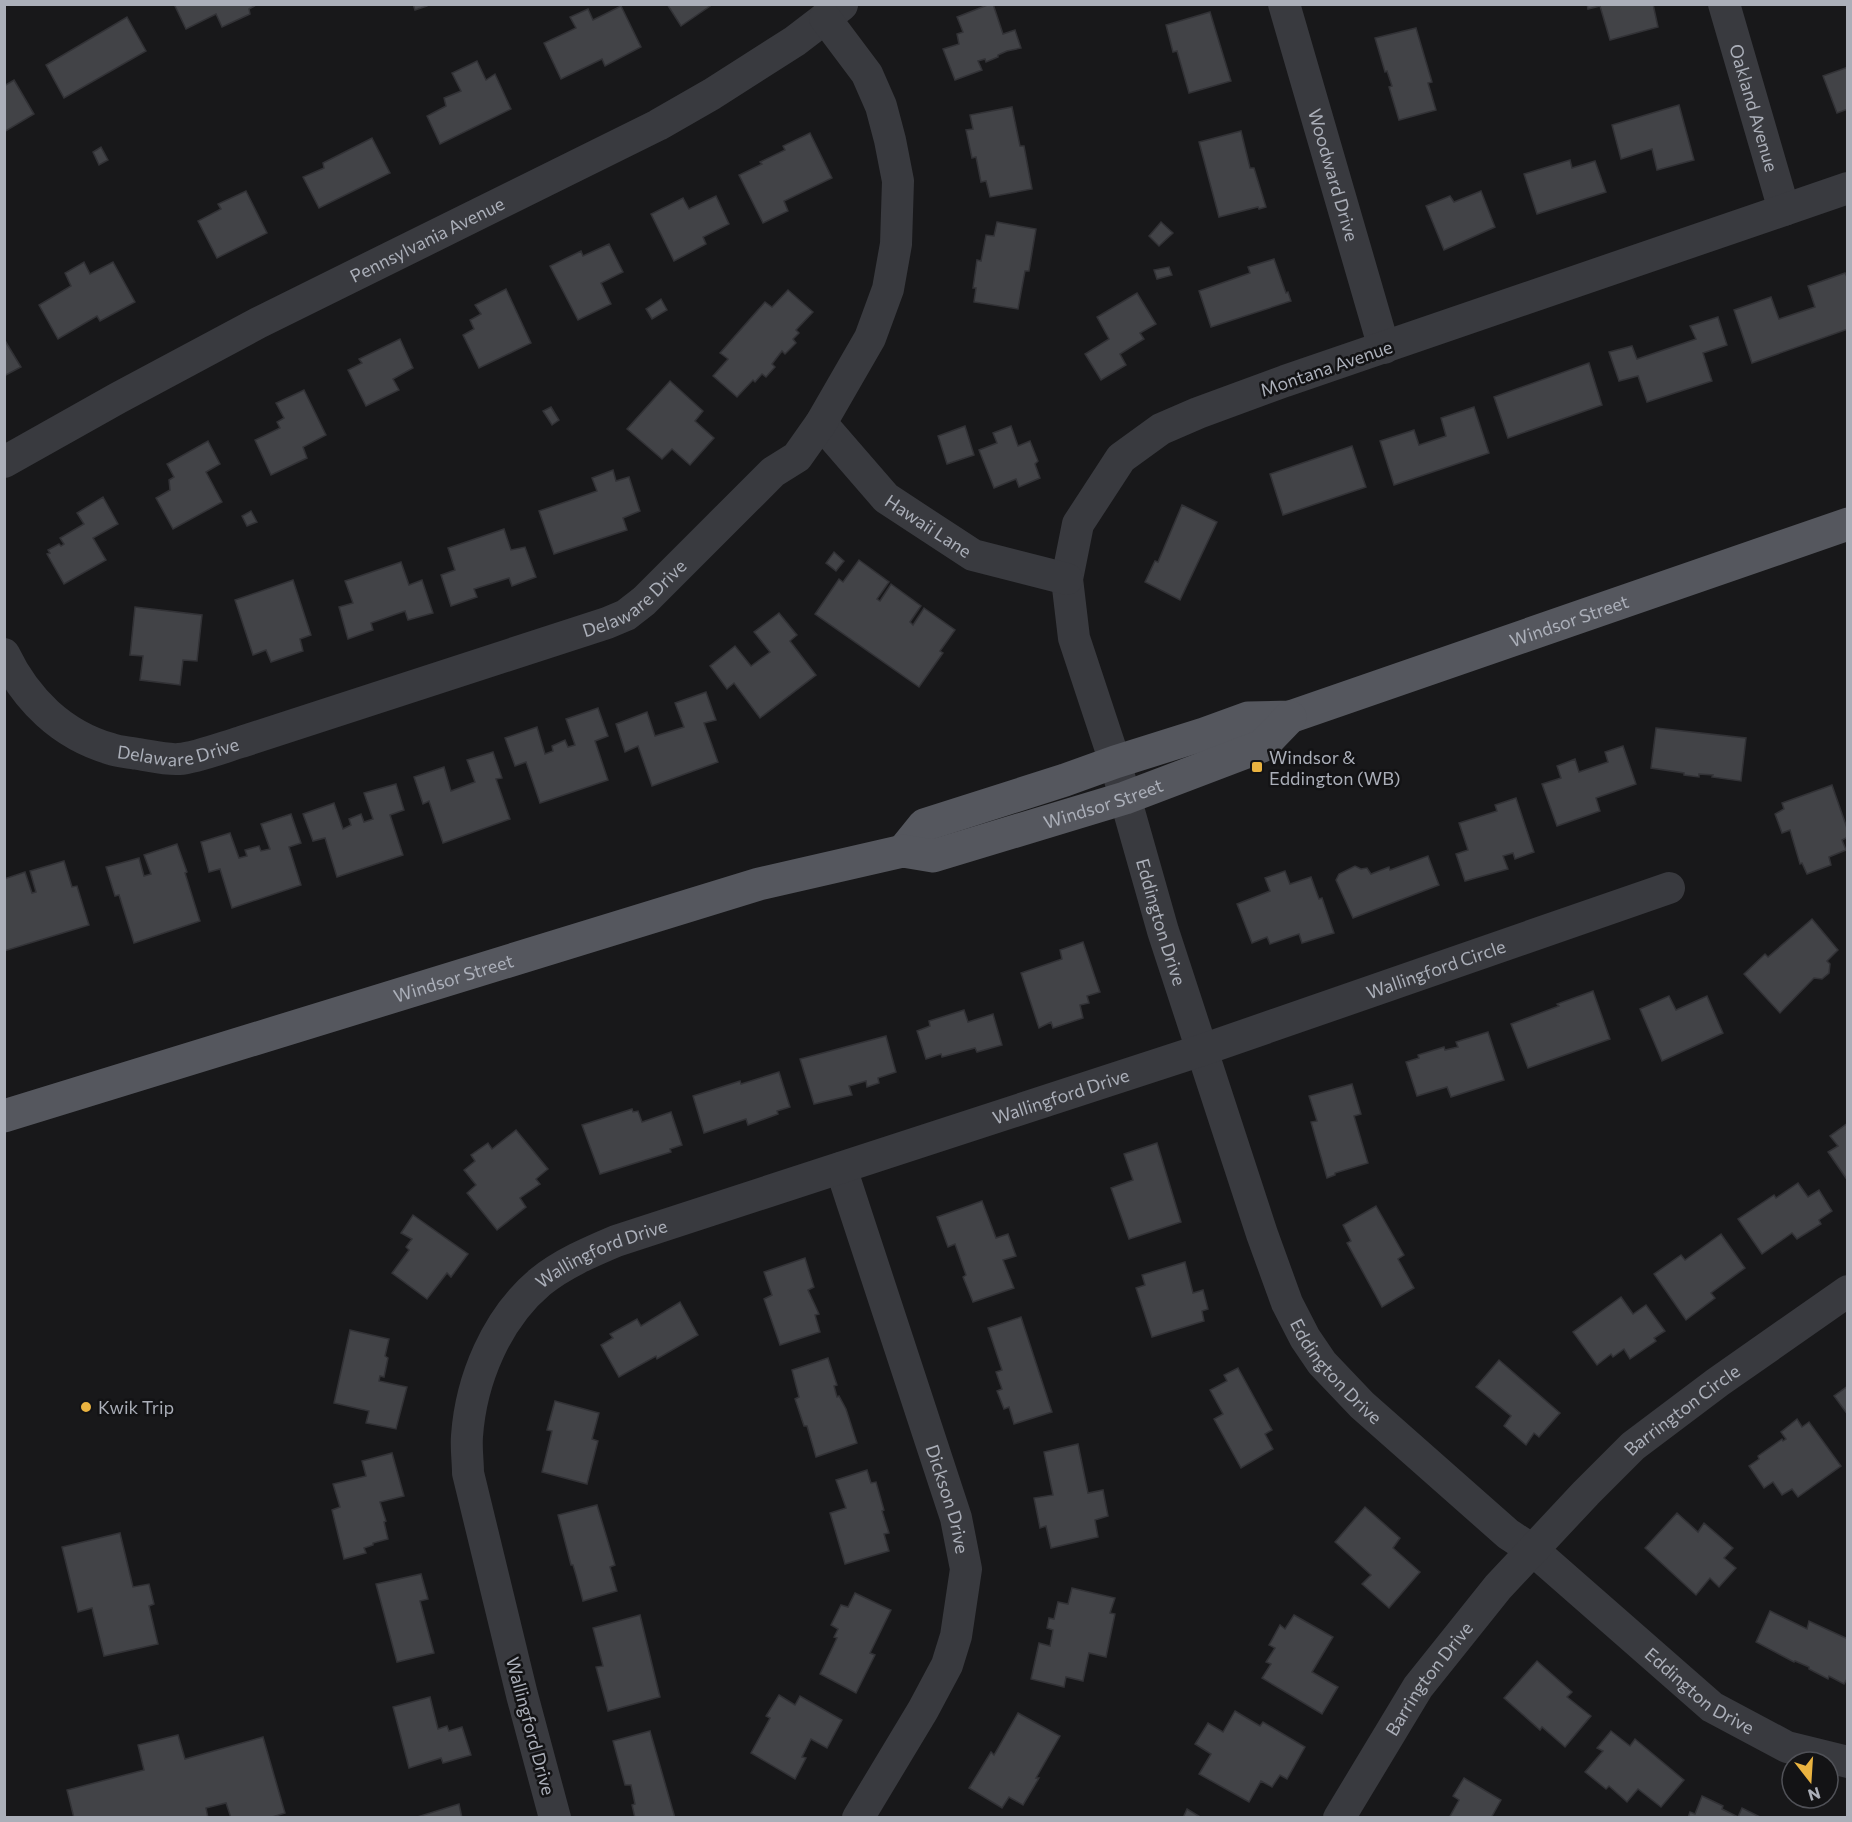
<svg xmlns="http://www.w3.org/2000/svg" width="1852" height="1822" viewBox="0 0 1852 1822" font-family="Commissioner,sans-serif">
  <rect width="100%" height="100%" fill="#18181a"/>
  <g fill="#424347" stroke="#323236" stroke-width="1.5">
    <polygon points="174,4 258,4 249,9 250,14 222,27 216,14 186,29"/>
    <polygon points="413,4 427,4 427,6 415,10"/>
    <polygon points="667,4 713,4 681,26"/>
    <polygon points="990,4 993,4 1003,34 1015,30 1021,48 1007,51 998,55 998,57 986,62 985,59 978,61 982,70 955,80 943,49 959,44 957,34 963,32 957,17"/>
    <polygon points="1587,4 1653,4 1658,27 1610,40 1600,6 1588,9"/>
    <polygon points="621,6 641,47 605,66 602,59 561,79 544,43 576,28 570,17 588,9 593,20"/>
    <polygon points="1210,12 1231,81 1189,93 1177,51 1173,52 1166,25"/>
    <polygon points="127,17 146,51 64,98 46,65"/>
    <polygon points="1416,28 1432,82 1428,83 1436,110 1399,120 1389,87 1392,86 1387,71 1385,72 1375,38"/>
    <polygon points="477,61 486,80 495,74 511,109 440,144 427,116 446,106 444,98 461,91 452,73"/>
    <polygon points="1848,67 1848,109 1837,113 1823,76"/>
    <polygon points="14,80 34,114 4,132 4,86"/>
    <polygon points="1679,105 1694,160 1657,170 1652,149 1621,159 1612,125"/>
    <polygon points="1012,107 1020,146 1024,146 1032,189 990,197 986,181 981,182 976,157 972,158 966,130 973,129 970,115"/>
    <polygon points="1241,131 1250,168 1254,168 1266,207 1259,209 1258,207 1219,217 1199,142"/>
    <polygon points="810,133 832,178 784,201 788,211 763,223 739,175 762,164 760,162 785,150 783,146"/>
    <polygon points="372,138 390,173 319,208 303,177 324,168 323,163"/>
    <polygon points="101,147 108,160 99,165 93,152"/>
    <polygon points="1570,160 1572,168 1595,161 1606,192 1537,214 1524,174"/>
    <polygon points="246,191 267,233 217,258 198,221 221,209 218,204"/>
    <polygon points="1481,191 1495,227 1444,250 1426,206 1450,196 1454,202"/>
    <polygon points="716,196 729,224 703,237 706,244 674,261 651,214 683,198 689,209"/>
    <polygon points="997,222 1036,229 1029,271 1025,271 1018,309 974,302 976,288 973,288 977,260 981,261 986,235 994,236"/>
    <polygon points="1161,222 1173,233 1159,246 1149,236"/>
    <polygon points="609,244 623,272 601,283 611,304 578,320 550,266 581,251 583,256"/>
    <polygon points="1274,259 1286,293 1288,292 1291,301 1211,327 1199,291 1250,273 1248,267"/>
    <polygon points="84,262 90,274 113,262 135,302 100,321 97,316 58,339 39,305 71,286 65,273"/>
    <polygon points="1169,267 1172,275 1157,279 1154,270"/>
    <polygon points="1845,273 1848,279 1848,329 1752,363 1734,310 1771,297 1779,319 1815,307 1808,286"/>
    <polygon points="506,289 531,343 479,368 463,335 474,329 470,320 481,314 475,305"/>
    <polygon points="788,290 813,312 796,330 799,333 793,339 796,343 785,354 782,351 772,364 775,367 766,377 762,374 755,382 753,380 737,397 713,376 728,359 720,353 765,302 772,307"/>
    <polygon points="1137,293 1156,324 1140,333 1144,339 1120,354 1126,365 1101,380 1085,354 1109,339 1097,317"/>
    <polygon points="661,299 667,310 652,319 646,309"/>
    <polygon points="1718,317 1727,345 1703,353 1712,381 1647,402 1638,376 1619,381 1609,352 1632,346 1637,359 1696,339 1690,326"/>
    <polygon points="4,339 21,367 4,376"/>
    <polygon points="400,339 413,368 393,379 399,390 366,406 348,370 362,363 359,359"/>
    <polygon points="1589,363 1602,405 1508,438 1494,397"/>
    <polygon points="670,381 703,411 695,421 714,438 690,465 672,449 662,459 627,429"/>
    <polygon points="304,390 326,435 303,447 307,458 271,475 255,440 280,428 277,422 284,418 276,403"/>
    <polygon points="551,407 559,420 552,425 543,411"/>
    <polygon points="1474,407 1489,453 1394,485 1380,441 1414,430 1419,445 1446,436 1441,418"/>
    <polygon points="965,426 974,455 947,464 938,436"/>
    <polygon points="1011,426 1018,446 1030,441 1038,461 1035,464 1040,478 1019,487 1016,479 994,488 979,450 997,443 993,433"/>
    <polygon points="208,441 220,464 206,472 222,502 173,529 156,498 170,490 169,480 174,477 167,464"/>
    <polygon points="1352,446 1366,487 1283,515 1270,474"/>
    <polygon points="613,470 616,481 629,477 640,511 623,518 627,530 554,554 539,511 597,491 592,478"/>
    <polygon points="103,497 118,524 93,538 106,560 64,584 47,554 50,553 48,550 59,544 61,546 64,544 60,538 84,524 77,513"/>
    <polygon points="1182,505 1217,522 1180,600 1145,582 1155,561 1158,562"/>
    <polygon points="251,511 257,522 247,526 242,516"/>
    <polygon points="504,529 511,550 525,547 536,577 512,586 509,578 474,589 477,597 451,606 441,575 455,570 448,548"/>
    <polygon points="834,552 844,561 836,571 826,563"/>
    <polygon points="859,560 889,582 877,599 880,601 891,584 921,606 910,622 913,625 924,608 955,630 940,651 943,653 919,687 815,614 839,579 843,582"/>
    <polygon points="401,562 409,585 422,580 433,613 408,620 405,611 371,623 373,630 348,639 339,607 353,603 345,581"/>
    <polygon points="293,580 311,635 300,639 303,651 271,662 266,650 253,655 235,600"/>
    <polygon points="135,607 202,615 197,661 183,660 180,685 140,680 143,656 130,655"/>
    <polygon points="779,613 797,635 790,641 816,675 760,718 734,683 727,689 710,666 735,646 751,666 770,652 754,632"/>
    <polygon points="706,692 716,720 704,723 718,762 652,786 638,746 625,752 616,724 647,712 655,736 684,727 675,703"/>
    <polygon points="598,708 608,736 595,741 608,780 540,803 526,762 515,766 505,738 537,727 545,754 553,751 552,746 565,740 568,747 575,745 566,719"/>
    <polygon points="1656,728 1746,738 1741,781 1712,777 1713,775 1699,774 1699,777 1684,775 1684,773 1651,768"/>
    <polygon points="1623,746 1636,784 1596,798 1600,811 1557,826 1542,784 1561,778 1557,766 1575,759 1579,772 1608,762 1605,752"/>
    <polygon points="493,752 502,778 496,779 510,819 443,843 429,801 423,804 414,777 444,767 451,791 475,782 467,760"/>
    <polygon points="396,784 404,810 390,815 403,855 337,877 325,838 313,841 303,814 334,803 343,829 351,825 349,819 361,814 364,822 373,819 364,793"/>
    <polygon points="1832,785 1848,831 1848,837 1842,840 1846,850 1829,857 1831,865 1807,874 1802,863 1800,864 1790,830 1782,833 1775,814 1784,809 1782,803"/>
    <polygon points="1516,798 1534,852 1515,859 1513,853 1503,856 1508,869 1465,881 1456,854 1468,850 1459,823 1497,811 1495,805"/>
    <polygon points="291,814 301,843 289,847 301,885 232,908 220,869 209,872 201,842 230,833 239,858 247,856 245,850 259,846 261,851 270,849 261,824"/>
    <polygon points="177,844 187,872 185,873 200,921 134,943 119,895 115,896 106,867 139,858 144,876 151,874 144,855"/>
    <polygon points="1428,856 1439,885 1353,918 1336,880 1339,874 1355,866 1361,869 1367,868 1371,874 1389,867 1390,870"/>
    <polygon points="64,861 72,887 77,886 89,925 4,951 4,879 25,872 32,893 36,892 30,871"/>
    <polygon points="1285,871 1290,884 1311,877 1319,899 1322,898 1334,933 1302,943 1299,934 1270,944 1267,937 1252,943 1237,904 1270,891 1265,878"/>
    <polygon points="1812,919 1838,950 1827,961 1830,964 1829,973 1822,979 1814,978 1780,1013 1744,974 1765,954 1768,957"/>
    <polygon points="1083,942 1100,992 1087,996 1089,1003 1080,1005 1083,1018 1053,1028 1051,1022 1039,1028 1021,973 1062,959 1060,950"/>
    <polygon points="1593,991 1610,1039 1528,1068 1511,1024 1559,1006 1557,1004"/>
    <polygon points="1669,996 1676,1010 1707,996 1723,1033 1662,1061 1640,1009"/>
    <polygon points="964,1010 968,1022 993,1014 1002,1045 977,1052 975,1048 942,1057 941,1054 926,1059 917,1031 930,1026 929,1021"/>
    <polygon points="1488,1032 1504,1080 1451,1097 1447,1087 1417,1096 1406,1062 1419,1058 1418,1055 1444,1047 1445,1050 1458,1047 1456,1042"/>
    <polygon points="886,1036 896,1072 878,1078 879,1083 867,1087 866,1081 849,1086 852,1095 814,1104 800,1059"/>
    <polygon points="779,1072 790,1107 777,1111 778,1114 748,1125 746,1119 704,1133 693,1096 740,1081 741,1084"/>
    <polygon points="1352,1084 1361,1114 1354,1116 1368,1163 1335,1173 1335,1175 1327,1178 1311,1122 1317,1121 1309,1096"/>
    <polygon points="632,1109 633,1112 638,1111 642,1122 671,1112 682,1145 670,1149 671,1152 600,1174 582,1125"/>
    <polygon points="1848,1123 1848,1181 1828,1152 1838,1146 1830,1136"/>
    <polygon points="516,1130 548,1169 536,1179 540,1184 520,1198 526,1207 497,1230 467,1193 476,1185 464,1170 475,1161 471,1155 488,1143 492,1149"/>
    <polygon points="1157,1143 1181,1222 1129,1239 1111,1188 1133,1180 1124,1154"/>
    <polygon points="1798,1183 1808,1197 1819,1190 1832,1211 1819,1220 1821,1224 1797,1239 1792,1233 1762,1254 1738,1219 1774,1195 1776,1198"/>
    <polygon points="982,1201 996,1238 1008,1234 1016,1256 1003,1260 1014,1288 973,1302 963,1277 966,1275 955,1244 948,1247 937,1217"/>
    <polygon points="1376,1206 1404,1255 1398,1259 1414,1288 1382,1307 1347,1243 1351,1241 1343,1225"/>
    <polygon points="413,1215 468,1254 451,1277 447,1273 427,1299 392,1273 409,1250 406,1247 412,1239 401,1233"/>
    <polygon points="1721,1234 1745,1268 1711,1293 1715,1298 1686,1320 1654,1274 1681,1255 1685,1260"/>
    <polygon points="805,1258 814,1287 808,1290 819,1314 815,1315 820,1332 780,1345 764,1299 772,1295 764,1272"/>
    <polygon points="1185,1262 1193,1293 1203,1290 1208,1309 1202,1311 1204,1321 1152,1337 1136,1288 1145,1285 1142,1275"/>
    <polygon points="1621,1297 1633,1314 1646,1305 1665,1331 1654,1338 1656,1341 1630,1359 1624,1349 1613,1357 1611,1354 1597,1365 1573,1332"/>
    <polygon points="680,1302 698,1335 657,1359 656,1356 619,1377 601,1345 613,1338 610,1334 637,1319 641,1326"/>
    <polygon points="1021,1317 1052,1412 1014,1424 1009,1407 1004,1409 997,1391 1002,1389 996,1372 1002,1370 988,1328"/>
    <polygon points="350,1330 389,1339 385,1356 388,1358 384,1377 380,1376 379,1381 407,1387 396,1429 366,1423 369,1411 334,1403"/>
    <polygon points="828,1358 837,1385 834,1386 837,1397 839,1396 846,1409 857,1443 816,1457 807,1426 804,1426 795,1399 799,1397 792,1370"/>
    <polygon points="1499,1360 1560,1413 1539,1437 1534,1433 1526,1445 1504,1426 1511,1416 1476,1387"/>
    <polygon points="1238,1368 1272,1430 1265,1434 1273,1449 1241,1468 1214,1419 1223,1414 1210,1390 1227,1381 1224,1375"/>
    <polygon points="1848,1386 1848,1415 1834,1396"/>
    <polygon points="555,1401 599,1413 592,1439 598,1441 587,1484 542,1472 552,1431 547,1430"/>
    <polygon points="1797,1419 1802,1427 1809,1422 1841,1466 1798,1497 1792,1489 1782,1495 1773,1482 1764,1488 1749,1466 1759,1459 1758,1456 1782,1439 1783,1441 1786,1439 1781,1432"/>
    <polygon points="1078,1444 1088,1493 1103,1490 1108,1516 1095,1520 1098,1537 1051,1548 1046,1526 1040,1528 1034,1498 1053,1495 1044,1452"/>
    <polygon points="392,1453 404,1496 380,1502 386,1521 384,1522 388,1539 373,1543 373,1545 364,1548 366,1553 344,1559 332,1510 340,1507 333,1484 366,1476 362,1461"/>
    <polygon points="867,1470 871,1483 876,1482 884,1510 882,1511 889,1533 884,1534 889,1551 845,1564 830,1513 846,1508 836,1480"/>
    <polygon points="597,1505 615,1565 610,1567 617,1591 583,1601 576,1575 573,1565 571,1565 558,1515"/>
    <polygon points="1365,1507 1400,1538 1393,1548 1420,1572 1389,1608 1362,1584 1371,1575 1335,1542"/>
    <polygon points="1677,1513 1698,1532 1704,1523 1733,1548 1724,1558 1736,1568 1719,1587 1710,1578 1696,1595 1645,1548"/>
    <polygon points="120,1533 133,1587 149,1584 154,1604 149,1606 158,1644 104,1656 92,1608 78,1612 62,1547"/>
    <polygon points="421,1574 428,1599 420,1601 434,1653 397,1662 376,1584"/>
    <polygon points="1072,1588 1115,1598 1110,1613 1115,1614 1106,1657 1089,1653 1083,1681 1066,1677 1064,1687 1031,1679 1039,1643 1050,1646 1053,1630 1047,1628 1049,1618 1054,1619 1058,1602 1068,1604"/>
    <polygon points="855,1593 891,1610 870,1653 875,1655 856,1693 820,1674 837,1638 834,1637 838,1629 831,1625 841,1605 848,1607"/>
    <polygon points="1770,1611 1807,1629 1809,1621 1848,1639 1848,1677 1844,1684 1829,1676 1828,1679 1809,1669 1809,1667 1795,1661 1794,1662 1756,1642"/>
    <polygon points="640,1615 660,1697 608,1711 596,1667 603,1666 593,1628"/>
    <polygon points="1294,1615 1333,1637 1312,1672 1338,1687 1322,1714 1262,1678 1271,1664 1266,1662 1275,1648 1269,1645 1280,1625 1285,1629"/>
    <polygon points="1537,1661 1572,1692 1567,1697 1591,1716 1565,1747 1542,1727 1540,1730 1504,1698"/>
    <polygon points="779,1695 795,1705 800,1696 842,1720 827,1748 811,1739 802,1757 806,1758 795,1779 751,1753 770,1718 766,1716"/>
    <polygon points="430,1697 438,1729 447,1726 449,1731 462,1727 471,1755 443,1763 441,1758 409,1768 393,1707"/>
    <polygon points="1235,1711 1260,1726 1263,1722 1305,1747 1287,1779 1280,1775 1272,1787 1261,1781 1249,1802 1199,1774 1211,1754 1195,1744 1208,1723 1223,1732"/>
    <polygon points="1018,1713 1060,1736 1036,1778 1039,1778 1023,1805 1009,1797 1002,1808 969,1788 991,1752 994,1755"/>
    <polygon points="650,1731 675,1818 635,1818 632,1805 635,1804 631,1785 625,1785 613,1741"/>
    <polygon points="1611,1731 1630,1746 1635,1739 1684,1780 1661,1807 1638,1789 1627,1802 1609,1786 1606,1789 1585,1772 1603,1751 1597,1748"/>
    <polygon points="178,1735 185,1759 263,1737 285,1813 269,1818 231,1818 226,1803 206,1808 208,1818 74,1818 67,1790 144,1770 138,1745"/>
    <polygon points="1464,1778 1501,1800 1491,1818 1449,1818 1459,1800 1453,1796"/>
    <polygon points="1702,1796 1723,1806 1722,1809 1738,1817 1742,1808 1762,1818 1688,1818 1690,1812 1695,1814"/>
    <polygon points="459,1804 462,1818 418,1818 417,1817"/>
    <polygon points="1187,1809 1202,1818 1183,1818"/>
  </g>
  <g fill="none" stroke-linecap="round" stroke-linejoin="round">
    <g stroke="#393a3f" stroke-width="32">
      <path id="s1" d="M1284,4L1384,348"/>
      <path id="s2" d="M1724,4L1784,210"/>
      <path id="s3" d="M1848,188L1285,381L1198,413L1161,429L1121,458L1078,524L1067,579L1074,638L1115,762L1163,931L1262,1234L1287,1303L1305,1338L1322,1363L1362,1405L1508,1534L1534,1551L1712,1707L1787,1747L1848,1762"/>
      <path id="s4" d="M821,423L886,498L973,555L1067,579"/>
      <path id="s5" d="M4,462L118,398L258,323L658,125L712,94L795,41L842,5"/>
      <path id="s6" d="M4,654C26,700 62,735 111,749C119,752 129,752 138,754C151,756 166,760 179,759C195,758 224,747 241,742L607,623L626,615L644,601L773,472L797,457L821,423L870,338L888,289L896,244L898,181L890,140L881,106L867,74L825,18"/>
      <path id="s7" d="M841,1168L956,1518L966,1569L956,1636L947,1665L923,1710L858,1818"/>
      <path id="s8" d="M555,1818L522,1695L468,1473C468,1461 466,1449 467,1436C471,1380 496,1319 540,1282C562,1264 590,1252 616,1241L1202,1050L1669,888"/>
      <path id="s9" d="M1339,1818L1418,1687L1498,1587L1586,1493L1633,1446L1718,1382L1848,1291"/>
    </g>
    <g stroke="#55575e" stroke-width="33">
      <path id="s10" d="M903,851L924,825L1065,780L1115,762L1204,734L1248,718L1290,717L1848,524"/>
      <path id="s11" d="M4,1116L759,884L903,851L933,856L1125,798L1262,746L1290,717"/>
    </g>
  </g>
  <g fill="#eab340" stroke="#131315" stroke-width="2">
    <rect x="1251" y="761" width="12" height="12" rx="3"/>
    <circle cx="86" cy="1407" r="6"/>
  </g>
  <g text-anchor="middle" dominant-baseline="central" stroke-width="5" stroke-linejoin="round" paint-order="stroke">
    <g font-size="18" fill="#abafb9" stroke="#131315">
      <text stroke="none"><textPath href="#s2" startOffset="108">Oakland Avenue</textPath></text>
      <text stroke="none"><textPath href="#s1" startOffset="178">Woodward Drive</textPath></text>
      <text stroke="none"><textPath href="#s5" startOffset="478">Pennsylvania Avenue</textPath></text>
      <text transform="translate(1326 368) rotate(-19)">Montana Avenue</text>
      <text stroke="none"><textPath href="#s4" startOffset="150">Hawaii Lane</textPath></text>
      <text stroke="none"><textPath href="#s6" startOffset="702">Delaware Drive</textPath></text>
      <text stroke="none"><textPath href="#s10" startOffset="712">Windsor Street</textPath></text>
      <text stroke="none"><textPath href="#s6" startOffset="216">Delaware Drive</textPath></text>
      <text stroke="none"><textPath href="#s11" startOffset="1146">Windsor Street</textPath></text>
      <text stroke="none"><textPath href="#s3" startOffset="1269">Eddington Drive</textPath></text>
      <text stroke="none"><textPath href="#s8" startOffset="1518">Wallingford Circle</textPath></text>
      <text stroke="none"><textPath href="#s11" startOffset="470">Windsor Street</textPath></text>
      <text stroke="none"><textPath href="#s8" startOffset="1122">Wallingford Drive</textPath></text>
      <text stroke="none"><textPath href="#s8" startOffset="636">Wallingford Drive</textPath></text>
      <text stroke="none"><textPath href="#s3" startOffset="1755">Eddington Drive</textPath></text>
      <text stroke="none"><textPath href="#s9" startOffset="537">Barrington Circle</textPath></text>
      <text stroke="none"><textPath href="#s7" startOffset="348">Dickson Drive</textPath></text>
      <text stroke="none"><textPath href="#s9" startOffset="166">Barrington Drive</textPath></text>
      <text stroke="none"><textPath href="#s3" startOffset="2241">Eddington Drive</textPath></text>
      <text transform="translate(531 1726) rotate(75)">Wallingford Drive</text>
    </g>
    <g font-size="18" fill="#abafb9" stroke="#131315" text-anchor="start">
      <text x="1269" y="757">Windsor &amp;<tspan x="1269" dy="21">Eddington (WB)</tspan></text>
      <text x="98" y="1407">Kwik Trip</text>
    </g>
  </g>
  <rect width="1852" height="1822" fill="none" stroke="#abafb9" stroke-width="12"/>
  <g transform="translate(1810 1780) rotate(163)"><circle r="28" fill="#131315" stroke="#505157" stroke-width="1.5"/>
  <path d="M0-4.5L10 22L0 15L-10 22Z" fill="#eab340"/>
  <text y="-9" font-size="16" font-weight="bold" text-anchor="middle" fill="#abafb9">N</text>
  </g>
</svg>
